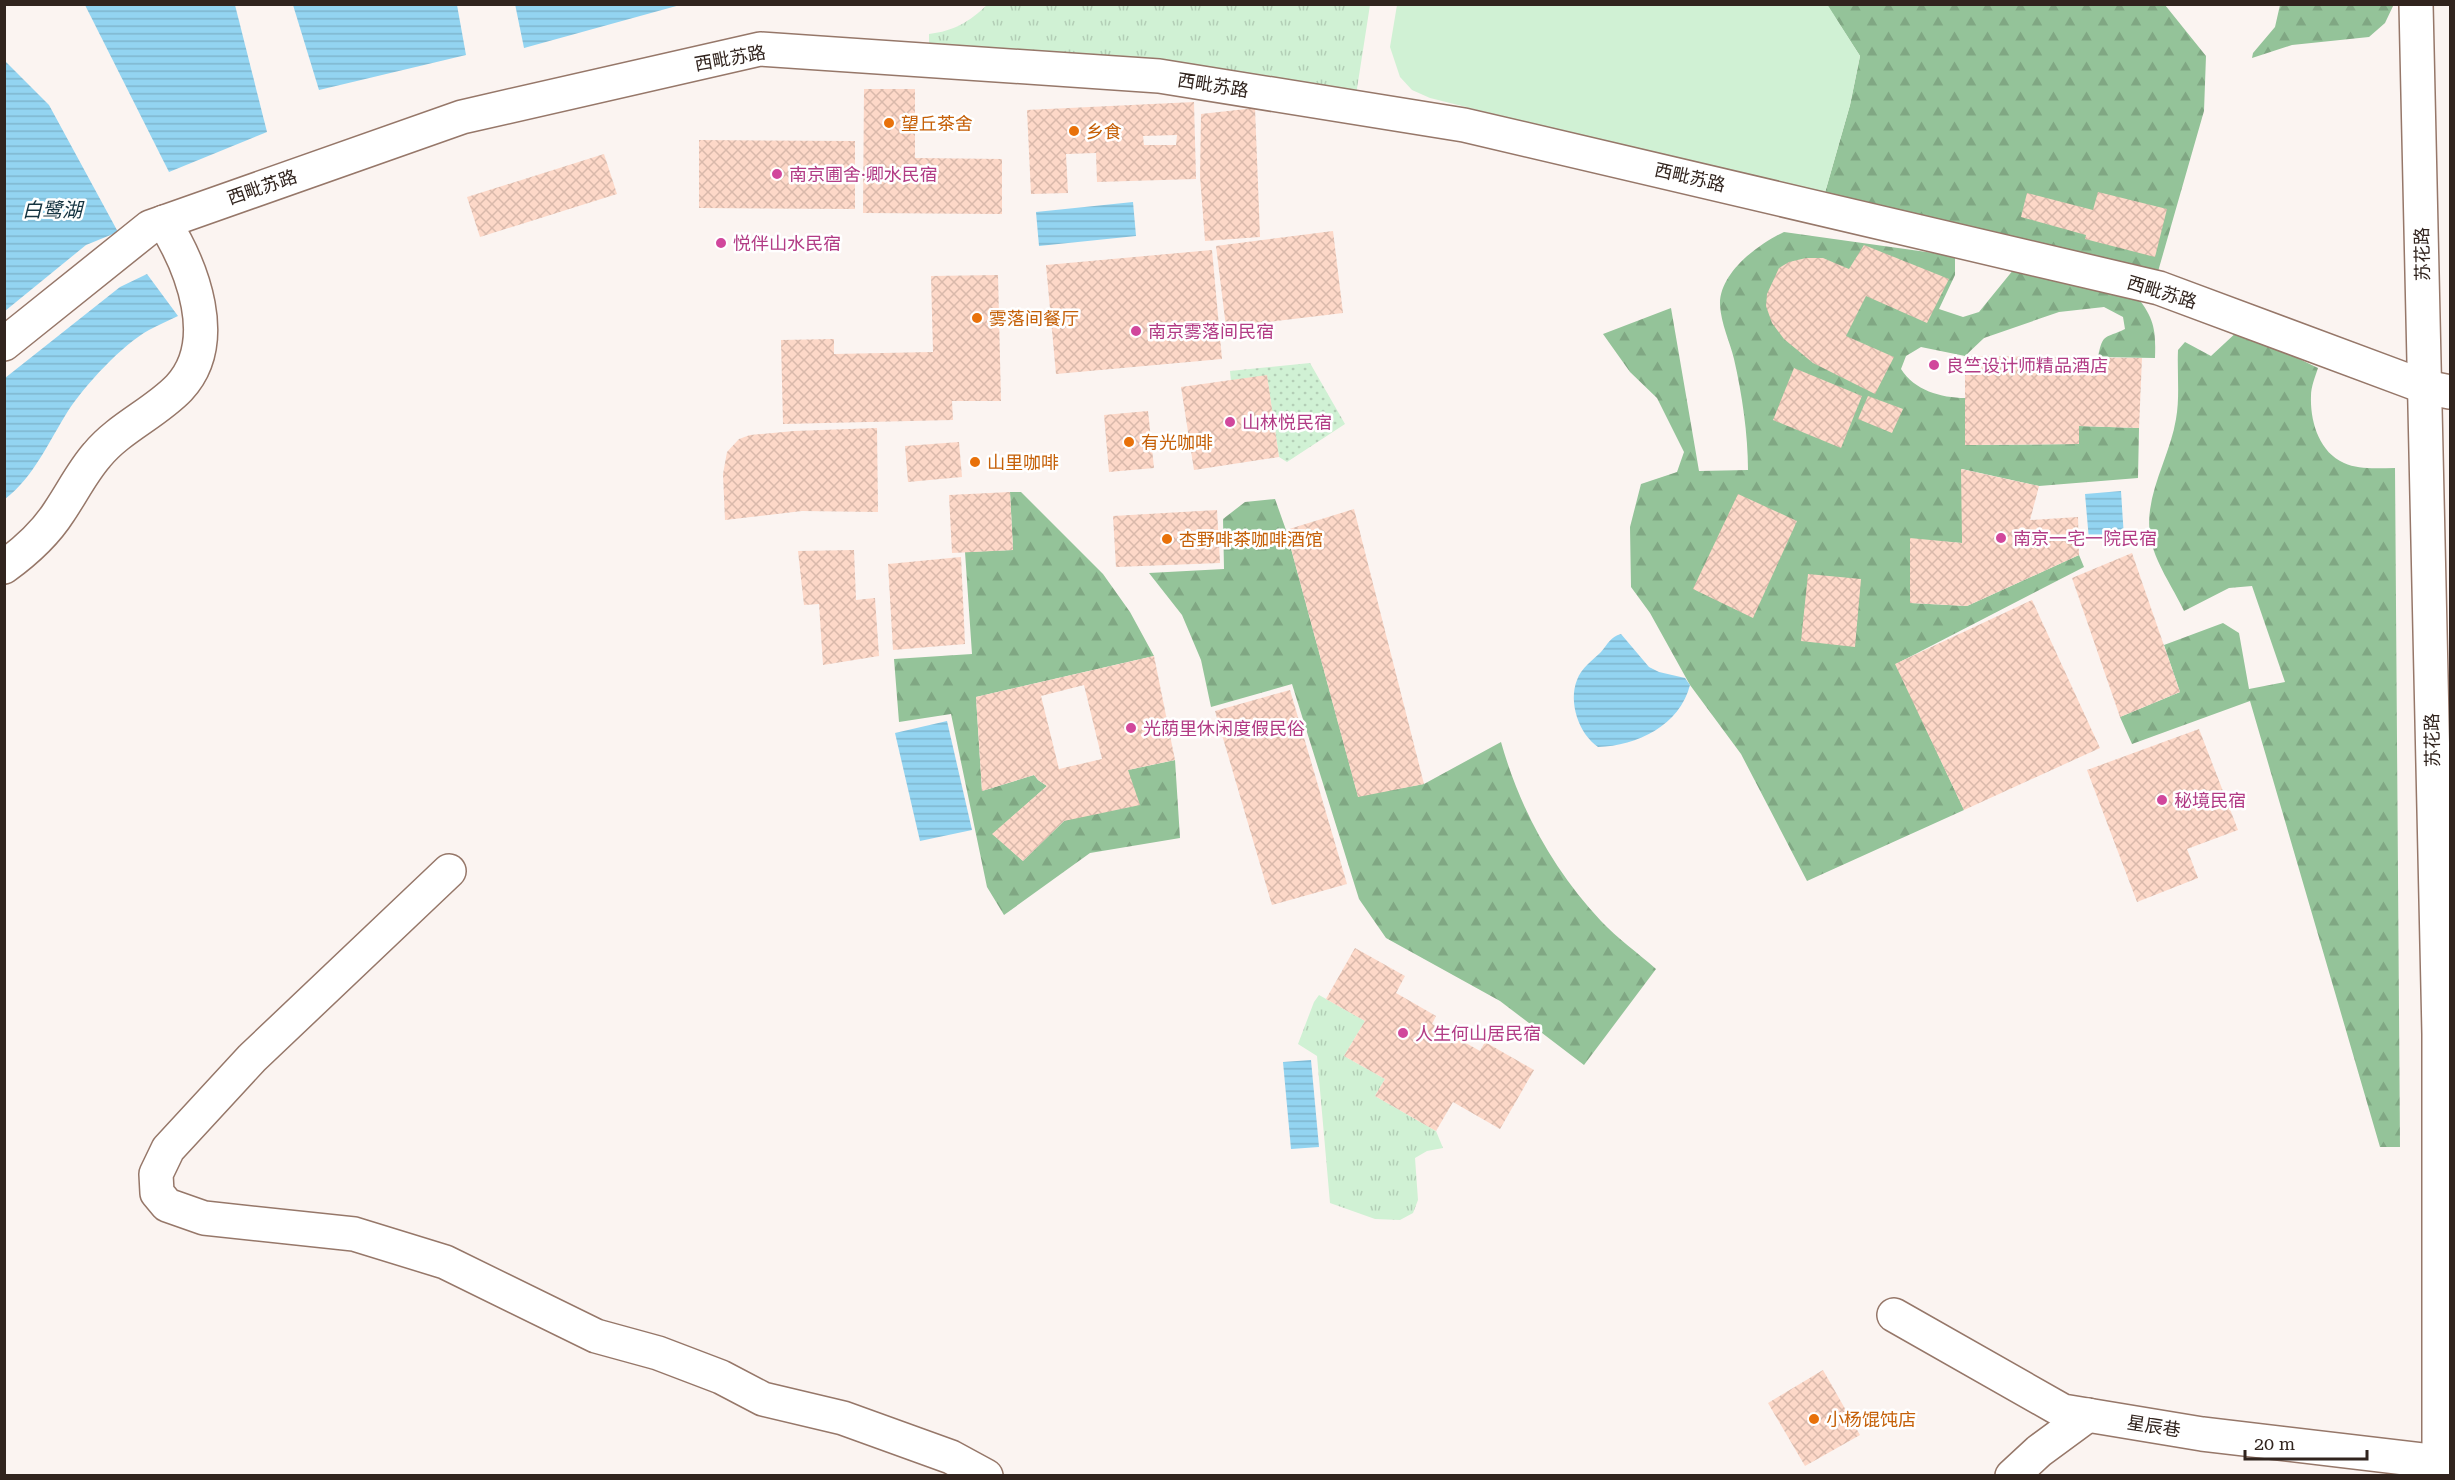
<svg xmlns="http://www.w3.org/2000/svg" width="2455" height="1480" viewBox="0 0 2455 1480" font-family="'Roboto Serif','Noto Sans SC',serif">
  <defs>
    <pattern id="grass-tufts" width="24" height="20" patternUnits="userSpaceOnUse" patternTransform="scale(1.5)"><rect width="24" height="20" fill="#d0f1d4"/><path d="M3 7l-1-3M5 7V3M7 7l1-3M15 17l-1-3M17 17v-4M19 17l1-3" fill="none" stroke="#b3ceb6"/></pattern>
    <pattern id="forest-firs" width="22" height="20" patternUnits="userSpaceOnUse" patternTransform="scale(1.5)"><rect width="22" height="20" fill="#94c399"/><path d="M5 1l3.5 6h-7zM16 11l3.5 6h-7z" fill="#80a783"/></pattern>
    <pattern id="garden-dots" width="8" height="8" patternUnits="userSpaceOnUse" patternTransform="scale(1.5)"><rect width="8" height="8" fill="#d0f1d4"/><path d="M2 2h.1M6 6h.1" fill="none" stroke="#b3ceb6" stroke-width="1.8" stroke-linecap="round"/></pattern>
    <pattern id="water-rules" width="6" height="5" patternUnits="userSpaceOnUse" patternTransform="scale(1.5)"><rect width="6" height="5" fill="#93d4f1"/><path d="M0 2.5h6" fill="none" stroke="#7fb6ce"/></pattern>
    <pattern id="building-cross-hatch" width="8" height="8" patternUnits="userSpaceOnUse" patternTransform="scale(1.5)"><rect width="8" height="8" fill="#fdd8c8"/><path d="M0 0l8 8M0 8l8-8" fill="none" stroke="#d9b9ab"/></pattern>
  </defs>
  <rect width="100%" height="100%" fill="#fbf4f1"/>
  <g fill="url(#grass-tufts)">
    <path d="M987,5H1370L1356,95L929,47V34C954,31 969,22 987,5Z"/>
    <polygon points="1319,995 1365,1021 1344,1056 1385,1079 1375,1096 1436,1131 1443,1148 1427,1151 1415,1158 1418,1200 1413,1213 1400,1220 1375,1219 1330,1203 1317,1056 1298,1044 1314,1002"/>
  </g>
  <g fill="url(#forest-firs)">
    <polygon points="1827,5 2165,5 2206,56 2204,111 2157,275 1824,196 1850,105 1860,56"/>
    <polygon points="2280,5 2394,4 2385,23 2369,37 2292,45 2252,58 2253,53 2275,27"/>
    <path d="M1784,232L1955,256V275L1939,309L1963,317L1979,312L2014,269L2135,294C2154,318 2156,328 2155,358L2098,357C2103,332 2105,339 2125,329L2123,317L2104,307L2059,312L1984,338L1965,356L1921,347L1906,356L1901,369C1914,390 1941,398 1965,398V445L2078,444L2079,426L2139,428L2138,478L2039,486L1962,469V543L1910,539L1911,603L1967,606L2079,555L2084,567L1896,664L1964,810L1807,881L1741,754L1690,685L1650,613L1631,587L1630,527L1641,484L1677,472L1684,452L1657,398L1630,372L1603,334L1671,308L1699,471L1748,470C1748,434 1742,394 1734,359C1730,342 1721,324 1720,305C1719,273 1758,244 1784,232Z"/>
    <path d="M2239,330L2318,368C2315,377 2311,387 2311,396C2310,421 2319,452 2344,463C2359,470 2378,468 2395,468L2400,1147H2380L2250,701L2132,744L2120,717L2180,692L2164,645L2223,623L2239,633L2249,689L2285,682L2252,586L2229,588L2184,611C2173,587 2154,562 2150,535C2144,495 2170,457 2176,419C2180,397 2177,372 2178,350L2185,342L2211,356Z"/>
    <polygon points="1010,492 1021,492 1103,574 1130,612 1154,656 976,697 982,791 1034,775 1038,780 1047,786 993,834 1023,861 1064,821 1128,770 1175,760 1180,838 1090,853 1004,915 987,887 951,714 899,722 894,659 972,654 965,552 1013,550"/>
    <path d="M1275,499L1286,530L1358,796L1424,784L1501,742C1520,809 1553,870 1601,921C1617,938 1638,953 1656,969L1584,1065L1500,1001L1386,938L1359,899L1292,684L1211,707L1201,660L1182,615L1149,573L1224,569L1223,519L1245,502Z"/>
  </g>
  <polygon fill="#d0f1d4" points="1827,4 1860,56 1850,105 1824,196 1430,98 1412,90 1400,77 1390,47 1397,5"/>
  <polygon fill="url(#garden-dots)" points="1310,363 1345,424 1287,462 1279,457 1267,376 1231,381 1230,371"/>
  <g fill="url(#water-rules)">
    <polygon points="515,4 680,4 680,5 524,48"/>
    <polygon points="85,5 235,5 267,132 169,172"/>
    <polygon points="293,5 457,5 466,55 319,90"/>
    <polygon points="4,60 49,105 118,232 86,245 5,311"/>
    <polygon points="1133,202 1136,236 1039,246 1036,212"/>
    <path d="M147,274L178,316C168,321 158,325 149,330C122,345 85,385 68,411C49,441 34,477 5,499V378L120,287Z"/>
    <polygon points="2121,491 2124,538 2089,540 2085,494"/>
    <path d="M1621,634L1649,667L1659,672L1685,678L1690,685C1680,725 1637,746 1598,747C1579,734 1568,702 1577,680C1581,668 1593,660 1601,652C1608,644 1610,637 1621,634Z"/>
    <polygon points="947,721 972,830 920,841 895,733"/>
    <polygon points="1311,1060 1319,1147 1291,1149 1283,1062"/>
  </g>
  <g fill="url(#building-cross-hatch)" fill-rule="evenodd">
    <polygon points="864,89 915,89 915,158 1002,159 1002,214 863,213"/>
    <path d="M1194,102L1196,179L1097,182L1096,153L1066,154L1068,193L1031,194L1027,110ZM1177,135L1176,145H1144L1143,136Z"/>
    <polygon points="1255,108 1260,237 1205,241 1200,176 1201,114"/>
    <polygon points="699,140 855,141 855,209 699,208"/>
    <polygon points="604,154 617,194 480,237 467,197"/>
    <polygon points="2098,192 2167,209 2155,257 2085,239 2086,235 2021,217 2027,193 2093,210"/>
    <polygon points="1333,231 1343,313 1226,327 1216,246"/>
    <polygon points="1864,245 1949,279 1927,323 1866,296 1846,336 1894,357 1875,394 1813,363 1784,339 1772,323 1766,306 1767,294 1779,268 1789,262 1806,258 1823,258 1849,269"/>
    <polygon points="1212,250 1222,359 1056,374 1046,265"/>
    <polygon points="998,275 1001,401 952,401 953,420 783,424 781,340 834,339 834,354 933,352 931,276"/>
    <polygon points="1965,356 2142,358 2139,428 2079,426 2079,444 1965,445"/>
    <polygon points="1794,368 1862,396 1841,448 1773,420"/>
    <polygon points="1267,375 1279,457 1194,470 1181,387"/>
    <polygon points="1868,396 1903,409 1892,433 1858,419"/>
    <polygon points="1148,411 1154,468 1109,472 1104,415"/>
    <polygon points="877,428 878,512 802,511 725,520 723,474 727,452 739,439 750,435 794,431"/>
    <polygon points="959,442 962,477 908,482 905,446"/>
    <polygon points="1961,469 2039,486 2030,520 2078,517 2079,555 1967,606 1910,603 1910,538 1962,543"/>
    <polygon points="1010,492 1013,550 952,553 949,495"/>
    <polygon points="1738,494 1797,521 1753,618 1693,589"/>
    <polygon points="1354,509 1424,784 1358,797 1286,530"/>
    <polygon points="1217,510 1220,563 1116,567 1113,516"/>
    <polygon points="854,550 856,600 875,598 879,656 823,665 819,604 804,605 798,551"/>
    <polygon points="2132,553 2180,692 2120,717 2072,578"/>
    <polygon points="961,557 965,644 893,650 888,564"/>
    <polygon points="1808,574 1861,579 1855,647 1801,641"/>
    <polygon points="2032,600 2100,748 1964,810 1895,664"/>
    <path d="M1154,656L1175,760L1128,770L1140,805L1064,821L1023,861L992,834L1047,786L1038,780L1034,775L982,791L976,697ZM1084,685L1102,759L1059,769L1041,696Z"/>
    <polygon points="1290,690 1347,884 1272,905 1215,711"/>
    <polygon points="2199,729 2238,830 2187,849 2198,878 2137,902 2087,770"/>
    <polygon points="1355,948 1405,976 1396,993 1436,1016 1432,1024 1480,1051 1485,1042 1534,1070 1500,1129 1453,1102 1436,1131 1375,1096 1385,1079 1344,1056 1365,1021 1326,999"/>
    <polygon points="1823,1370 1860,1435 1805,1466 1768,1403"/>
  </g>
  <g fill="none" stroke-linecap="round" stroke-linejoin="round">
    <defs>
      <g id="minor">
        <polyline points="4,344 150,227 462,117 760,49 1159,76 1464,125 2159,288 2425,387 2450,392"/>
        <path d="M4,567C26,551 45,534 59,512C72,493 82,472 97,455C119,428 155,413 179,388C222,342 192,267 164,222"/>
        <polyline points="449,871 252,1058 168,1149 156,1174 157,1193 167,1205 204,1218 354,1234 445,1262 596,1336 658,1353 721,1377 763,1399 843,1418 951,1457 986,1476"/>
        <polyline points="1894,1315 2063,1411 2202,1434 2439,1462"/>
        <polyline points="2012,1476 2039,1451 2088,1415"/>
      </g>
      <polyline id="major" points="2416,4 2439,1034 2439,1476"/>
    </defs>
    <use href="#minor" stroke="#967769" stroke-width="36"/>
    <use href="#major" stroke="#967769" stroke-width="36"/>
    <use href="#minor" stroke="#fff" stroke-width="33"/>
    <use href="#major" stroke="#fff" stroke-width="33"/>
  </g>
  <g fill="#e8710a" stroke="#fff" stroke-width="2">
    <circle cx="889" cy="123" r="6"/>
    <circle cx="1074" cy="131" r="6"/>
    <circle cx="977" cy="318" r="6"/>
    <circle cx="1129" cy="442" r="6"/>
    <circle cx="975" cy="462" r="6"/>
    <circle cx="1167" cy="539" r="6"/>
    <circle cx="1814" cy="1419" r="6"/>
  </g>
  <g fill="#d1479c" stroke="#fff" stroke-width="2">
    <circle cx="777" cy="174" r="6"/>
    <circle cx="721" cy="243" r="6"/>
    <circle cx="1136" cy="331" r="6"/>
    <circle cx="1934" cy="365" r="6"/>
    <circle cx="1230" cy="422" r="6"/>
    <circle cx="2001" cy="538" r="6"/>
    <circle cx="1131" cy="728" r="6"/>
    <circle cx="2162" cy="800" r="6"/>
    <circle cx="1403" cy="1033" r="6"/>
  </g>
  <g text-anchor="middle" dominant-baseline="central" stroke-width="5" stroke-linejoin="round" paint-order="stroke">
    <g font-size="18" fill="#31241e" stroke="#fff">
      <text transform="translate(730 58) rotate(-10)">西毗苏路</text>
      <text transform="translate(1213 85) rotate(9)">西毗苏路</text>
      <text transform="translate(1690 177) rotate(13)">西毗苏路</text>
      <text transform="translate(262 187) rotate(-19)">西毗苏路</text>
      <text transform="translate(2422 254) rotate(-91)">苏花路</text>
      <text transform="translate(2162 292) rotate(17)">西毗苏路</text>
      <text transform="translate(2432 740) rotate(-91)">苏花路</text>
      <text transform="translate(2154 1426) rotate(9)">星辰巷</text>
    </g>
    <g font-size="18" fill="#c56008" stroke="#fff" text-anchor="start">
      <text x="901" y="123">望丘茶舍</text>
      <text x="1086" y="131">乡食</text>
      <text x="989" y="318">雾落间餐厅</text>
      <text x="1141" y="442">有光咖啡</text>
      <text x="987" y="462">山里咖啡</text>
      <text x="1179" y="539">杏野啡茶咖啡酒馆</text>
      <text x="1826" y="1419">小杨馄饨店</text>
    </g>
    <g font-size="18" fill="#b23c85" stroke="#fff" text-anchor="start">
      <text x="789" y="174">南京圃舍·卿水民宿</text>
      <text x="733" y="243">悦伴山水民宿</text>
      <text x="1148" y="331">南京雾落间民宿</text>
      <text x="1946" y="365">良竺设计师精品酒店</text>
      <text x="1242" y="422">山林悦民宿</text>
      <text x="2013" y="538">南京一宅一院民宿</text>
      <text x="1143" y="728">光荫里休闲度假民俗</text>
      <text x="2174" y="800">秘境民宿</text>
      <text x="1415" y="1033">人生何山居民宿</text>
    </g>
    <g font-size="20" font-style="italic" fill="#153441" stroke="#fff">
      <text x="52" y="210">白鹭湖</text>
    </g>
  </g>
  <rect width="2455" height="1480" fill="none" stroke="#31241e" stroke-width="12"/>
  <path d="M2245 1450v9h122v-9" fill="none" stroke="#31241e" stroke-width="3"/>
  <text x="2254" y="1450" font-size="18" fill="#31241e" stroke="#ffffff" stroke-width="4.5" paint-order="stroke">20 m</text>
</svg>
